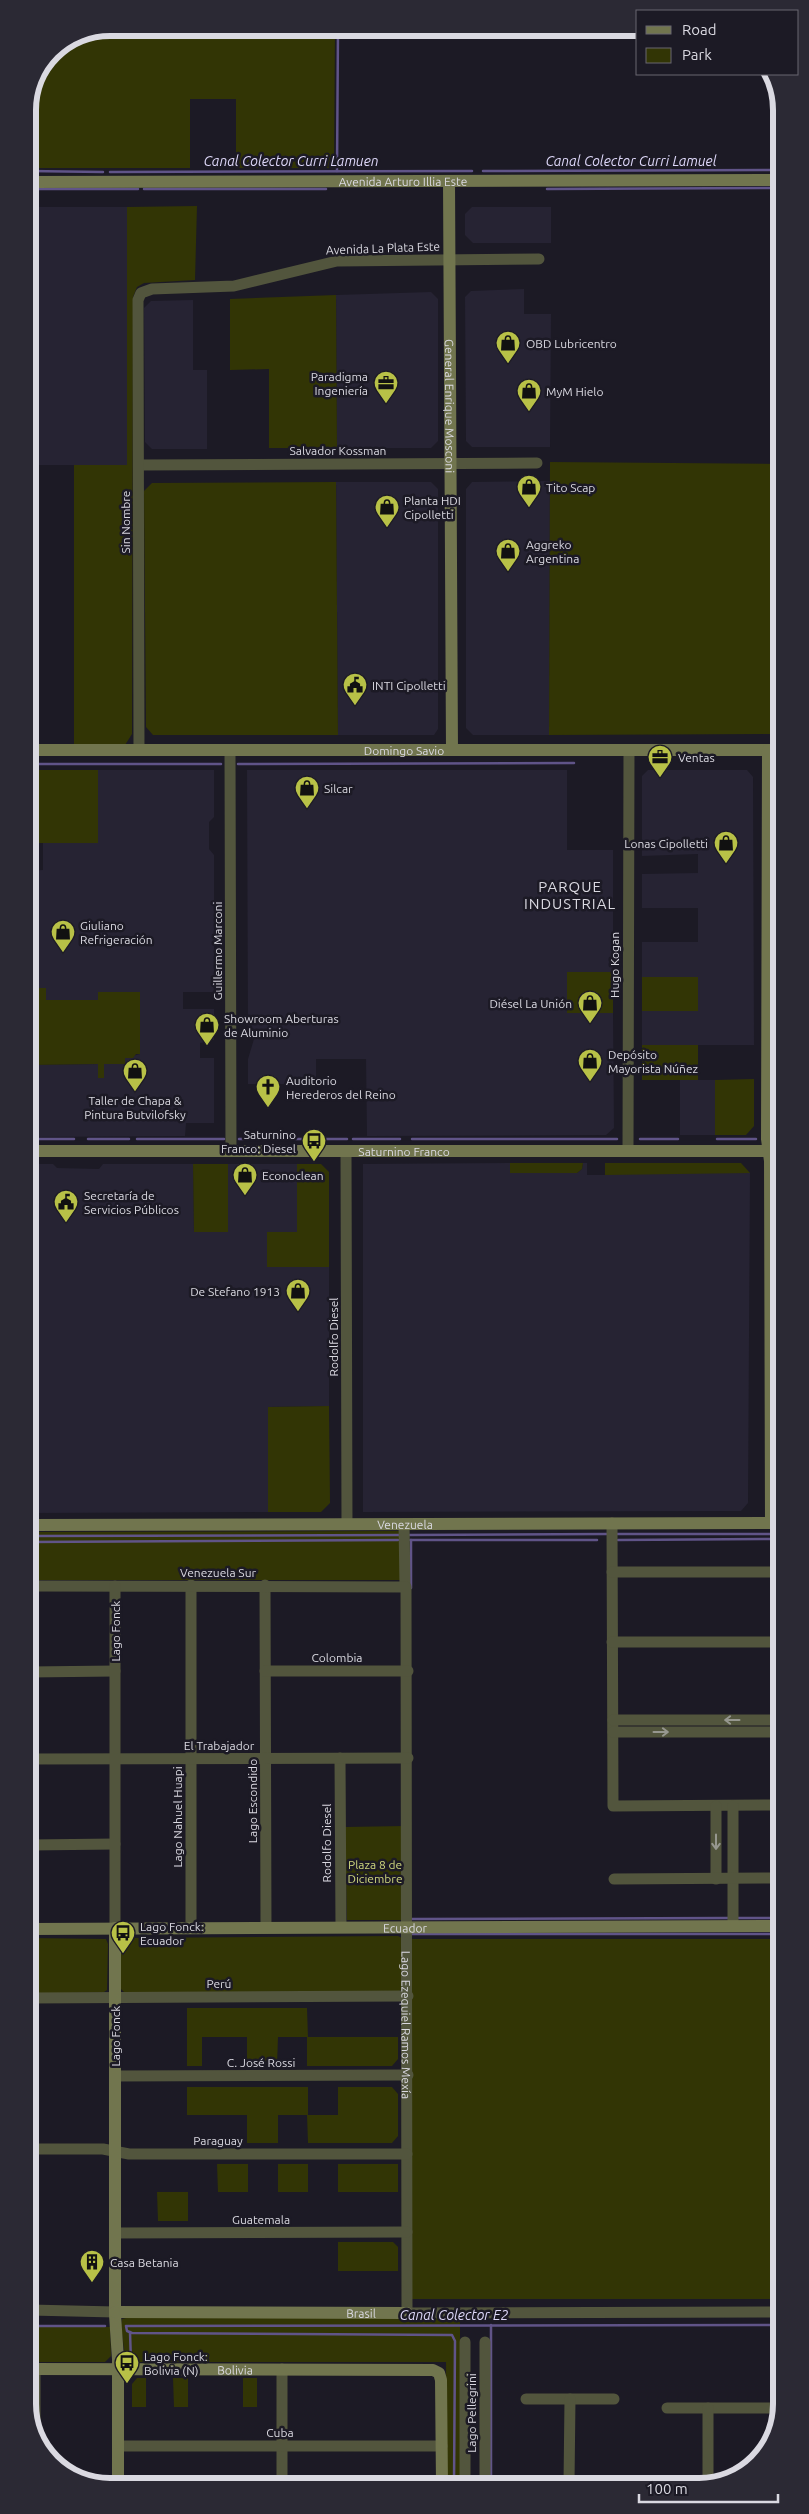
<svg xmlns="http://www.w3.org/2000/svg" width="809" height="2514" viewBox="0 0 809 2514" font-family="Ubuntu,sans-serif">
  <rect width="100%" height="100%" fill="#1c1a25"/>
  <g fill="#262333">
    <rect x="28" y="207" width="99" height="258"/>
    <polygon points="472,207 551,207 551,243 473,243 465,235 465,214"/>
    <polygon points="524,289 524,314 551,314 550,447 472,447 466,441 465,297 471,291"/>
    <polygon points="431,292 438,299 438,441 431,448 337,448 336,295"/>
    <polygon points="193,300 193,370 207,370 207,449 152,449 145,442 144,308 151,301"/>
    <polygon points="550,481 549,735 473,735 466,728 466,489 472,482"/>
    <polygon points="336,482 431,482 438,489 438,729 434,735 338,735"/>
    <polygon points="98,770 214,770 214,817 209,822 209,849 214,855 214,992 183,992 183,1009 214,1009 214,1040 206,1040 205,1042 200,1043 200,1058 214,1058 214,1123 186,1123 185,1136 29,1137 29,1065 98,1064 104,1078 104,1064 125,1064 125,1058 140,1054 98,993 98,1000 46,1000 46,988 29,988 29,871 43,870 43,843 98,843"/>
    <polygon points="247,770 567,770 567,850 613,850 613,972 567,972 567,1013 613,1013 614,1128 606,1135 367,1136 366,1059 316,1059 316,1084 248,1084 248,1059 254,1039 248,1033"/>
    <polygon points="648,770 747,770 753,777 754,1045 642,1045 642,1011 698,1011 698,977 642,977 642,942 698,942 698,908 642,908 642,874 698,873 698,854 642,856 642,776"/>
    <rect x="28" y="802" width="10" height="41"/>
    <rect x="680" y="1080" width="35" height="55"/>
    <polygon points="510,1163 510,1173 577,1173 582,1169 583,1163 587,1163 587,1175 605,1175 607,1172 750,1173 748,1503 741,1511 363,1512 363,1164"/>
    <polygon points="29,1164 53,1164 57,1168 99,1169 103,1164 193,1164 194,1232 228,1232 228,1164 297,1164 297,1232 268,1267 329,1267 329,1406 268,1407 268,1512 29,1513"/>
  </g>
  <g fill="#323505">
    <polygon points="110,28 335,28 334,168 236,168 236,99 190,99 190,168 28,168 28,103 52,51"/>
    <polygon points="197,206 195,280 144,283 137,287 133,297 132,734 125,745 74,746 74,465 127,465 127,207"/>
    <polygon points="336,295 337,448 269,448 269,369 230,370 230,299"/>
    <polygon points="550,462 779,464 780,734 549,735"/>
    <polygon points="336,482 338,735 153,735 146,727 144,491 152,483"/>
    <rect x="38" y="770" width="60" height="73"/>
    <rect x="567" y="972" width="46" height="41"/>
    <rect x="642" y="977" width="56" height="34"/>
    <polygon points="29,988 46,988 46,1000 98,1000 98,992 140,992 140,1054 136,1054 133,1058 125,1058 125,1064 104,1064 104,1078 98,1078 98,1064 29,1065"/>
    <rect x="642" y="1045" width="56" height="35"/>
    <polygon points="754,1079 754,1126 746,1135 715,1135 715,1080"/>
    <polygon points="510,1163 583,1163 582,1169 577,1173 510,1173"/>
    <polygon points="605,1163 741,1163 750,1173 605,1175"/>
    <polygon points="193,1164 228,1164 228,1232 194,1232"/>
    <polygon points="297,1164 321,1164 329,1172 329,1267 267,1267 267,1232 297,1232"/>
    <polygon points="329,1406 330,1503 321,1512 268,1512 268,1407"/>
    <polygon points="407,1531 406,1580 29,1580 29,1532"/>
    <polygon points="405,1826 402,1920 347,1920 345,1827"/>
    <polygon points="398,1936 402,1938 401,1990 399,1991 125,1993 121,1989 121,1942 127,1938"/>
    <polygon points="30,1938 106,1939 108,1944 107,1990 104,1992 30,1994"/>
    <rect x="412" y="1939" width="369" height="360"/>
    <polygon points="187,2008 307,2008 308,2037 398,2037 398,2059 392,2066 307,2066 307,2037 278,2037 277,2066 247,2066 247,2037 202,2037 202,2066 187,2066"/>
    <polygon points="187,2087 308,2087 308,2115 338,2115 338,2087 392,2087 398,2094 398,2136 392,2143 308,2143 307,2115 278,2115 278,2143 247,2143 247,2115 187,2115"/>
    <polygon points="217,2164 248,2164 248,2192 218,2192"/>
    <rect x="278" y="2164" width="30" height="28"/>
    <rect x="338" y="2164" width="60" height="28"/>
    <polygon points="157,2192 188,2192 188,2221 158,2221"/>
    <polygon points="338,2242 393,2242 398,2247 398,2271 338,2271"/>
    <polygon points="460,2317 460,2485 447,2485 446,2362 133,2362 125,2357 121,2325 122,2319 126,2318"/>
    <polygon points="30,2327 110,2327 111,2356 105,2362 30,2362"/>
    <polygon points="137,2378 146,2378 146,2407 132,2407 132,2384"/>
    <polygon points="173,2378 188,2378 188,2407 174,2407"/>
    <rect x="243" y="2378" width="14" height="29"/>
  </g>
  <g fill="none" stroke-linecap="round" stroke-linejoin="round">
    <g stroke="#605488" stroke-width="2.5">
      <polyline points="28,171 103,172"/>
      <polyline points="337,171 338,28"/>
      <polyline points="483,171 779,170"/>
      <polyline points="110,172 472,171"/>
      <polyline points="28,189 138,189"/>
      <polyline points="144,189 326,189"/>
      <polyline points="547,189 779,188"/>
      <polyline points="28,764 221,764"/>
      <polyline points="238,764 574,763"/>
      <polyline points="29,1139 74,1139"/>
      <polyline points="88,1139 129,1139"/>
      <polyline points="137,1139 224,1139"/>
      <polyline points="239,1139 275,1139"/>
      <polyline points="289,1139 303,1139"/>
      <polyline points="317,1139 347,1139"/>
      <polyline points="353,1139 400,1139"/>
      <polyline points="412,1139 617,1139"/>
      <polyline points="640,1139 678,1139"/>
      <polyline points="717,1139 756,1139"/>
      <polyline points="779,1139 780,1139"/>
      <polyline points="615,1534 780,1534"/>
      <polyline points="408,1535 607,1534"/>
      <polyline points="29,1536 400,1535"/>
      <polyline points="410,1540 597,1540"/>
      <polyline points="618,1540 780,1539"/>
      <polyline points="29,1542 398,1540"/>
      <polyline points="411,1588 411,1540"/>
      <polyline points="738,1918 781,1918"/>
      <polyline points="411,1919 728,1918"/>
      <polyline points="411,1934 781,1934"/>
      <polyline points="30,2326 105,2326"/>
      <polyline points="130,2332 131,2362"/>
      <polyline points="454,2485 455,2341 452,2335 132,2333 127,2331 126,2326 781,2325"/>
      <polyline points="491,2485 491,2325"/>
    </g>
    <g stroke="#52553d" stroke-width="11">
      <polyline points="139,465 537,463"/>
      <polyline points="139,750 138,300 141,293 152,289 234,286 337,261 539,259"/>
      <polyline points="230,750 231,1151"/>
      <polyline points="346,1151 347,1524"/>
      <polyline points="628,1151 629,750"/>
      <polyline points="612,1523 613,1806 781,1805"/>
      <polyline points="404,1524 405,1586"/>
      <polyline points="612,1572 781,1572"/>
      <polyline points="191,1585 191,1928"/>
      <polyline points="265,1585 266,1927"/>
      <path id="s1" d="M29,1586L406,1587L407,2313L781,2312"/>
      <polyline points="612,1642 781,1642"/>
      <polyline points="265,1671 408,1671"/>
      <polyline points="29,1672 115,1671"/>
      <polyline points="613,1720 781,1720"/>
      <polyline points="613,1732 781,1732"/>
      <polyline points="340,1758 341,1927"/>
      <polyline points="29,1759 408,1758"/>
      <polyline points="716,1806 716,1879"/>
      <polyline points="733,1806 733,1926"/>
      <polyline points="30,1845 115,1844"/>
      <polyline points="614,1879 781,1878"/>
      <polyline points="115,1928 115,1586"/>
      <polyline points="30,1998 408,1996"/>
      <polyline points="115,2076 408,2075"/>
      <polyline points="30,2149 103,2149 129,2154 407,2154"/>
      <polyline points="115,2233 407,2232"/>
      <polyline points="30,2310 115,2312"/>
      <polyline points="35,2369 35,2433"/>
      <polyline points="282,2369 282,2486"/>
      <polyline points="526,2399 614,2399"/>
      <polyline points="667,2408 780,2408"/>
      <polyline points="118,2446 442,2446"/>
      <polyline points="569,2484 570,2399"/>
      <polyline points="708,2484 708,2408"/>
      <polyline points="465,2485 465,2342"/>
      <polyline points="485,2485 485,2342"/>
    </g>
    <g stroke="#71754e" stroke-width="12">
      <path id="s2" d="M449,181L452,750"/>
      <path id="s3" d="M28,182L779,180"/>
      <path id="s4" d="M28,750H780"/>
      <polyline points="768,750 767,1139 770,1161 771,1523"/>
      <path id="s5" d="M29,1151H780"/>
      <path id="s6" d="M29,1525L780,1523"/>
      <polyline points="115,1928 115,2315 118,2359 118,2486"/>
      <path id="s7" d="M30,1929L781,1926"/>
      <path id="s8" d="M115,2312L407,2313"/>
      <path id="s9" d="M30,2369L433,2370L439,2373L441,2380L442,2485"/>
    </g>
  </g>
  <defs><path id="oneway-shaft" d="M-6 0H5M1.5-3L5.5 0L1.5 3" fill="none" stroke-width="1.6" stroke-linecap="round" stroke-linejoin="round" transform="scale(1.25)"/></defs>
  <g stroke="#96978f">
    <use href="#oneway-shaft" transform="translate(732 1720) rotate(180)"/>
    <use href="#oneway-shaft" transform="translate(661 1732)"/>
    <use href="#oneway-shaft" transform="translate(716 1842) rotate(90)"/>
  </g>
  <defs>
    <symbol id="shop-pin" viewBox="-11 -11 22 30"><path d="M0 17L-7.5 6A9.5 9.5 0 1 1 7.5 6Z" fill="#b8c147" stroke="#1c1a25"/><path d="M-5-2.5h2.3a2.7 3.5 0 0 1 5.4 0H5L5.5 6h-11ZM-1.5-2.5h3a1.5 2.3 0 0 0-3 0Z" fill="#111"/></symbol>
    <symbol id="office-pin" viewBox="-11 -11 22 30"><path d="M0 17L-7.5 6A9.5 9.5 0 1 1 7.5 6Z" fill="#b8c147" stroke="#1c1a25"/><path d="M-6-3h4V-5.5h4V-3h4V5H-6ZM-1-4.5V-3h2v-1.5ZM-6 0V1H6V0Z" fill="#111"/></symbol>
    <symbol id="civic-pin" viewBox="-11 -11 22 30"><path d="M0 17L-7.5 6A9.5 9.5 0 1 1 7.5 6Z" fill="#b8c147" stroke="#1c1a25"/><path d="M-.6-6.5H3V-4.5H.6V-3L4-1V1h2V6H-6V1h2V-1L-.6-3ZM-1.2 2.5V6h2.4V2.5Z" fill="#111"/></symbol>
    <symbol id="church-pin" viewBox="-11 -11 22 30"><path d="M0 17L-7.5 6A9.5 9.5 0 1 1 7.5 6Z" fill="#b8c147" stroke="#1c1a25"/><path d="M-1.2-6h2.4v3.5h3.3v2.4h-3.3V6h-2.4V-.1h-3.3v-2.4h3.3Z" fill="#111"/></symbol>
    <symbol id="bus-pin" viewBox="-11 -11 22 30"><path d="M0 17L-7.5 6A9.5 9.5 0 1 1 7.5 6Z" fill="#b8c147" stroke="#1c1a25"/><path d="M-5-6H5V4H4V6H2V4H-2V6H-4V4H-5ZM-3.5-4V0h7V-4ZM-3.5 1.2v1.5H-2V1.2ZM2 1.2v1.5H3.5V1.2Z" fill="#111"/></symbol>
    <symbol id="building-pin" viewBox="-11 -11 22 30"><path d="M0 17L-7.5 6A9.5 9.5 0 1 1 7.5 6Z" fill="#b8c147" stroke="#1c1a25"/><path d="M-4-6H4V6H1V3H-1V6H-4ZM-2.5-4.3h1.7v1.8h-1.7ZM.8-4.3h1.7v1.8H.8ZM-2.5-1h1.7V.8h-1.7ZM.8-1h1.7V.8H.8Z" fill="#111"/></symbol>
  </defs>
  <g fill-rule="evenodd">
    <use href="#shop-pin" x="494" y="329" width="28" height="38"/>
    <use href="#office-pin" x="372" y="369" width="28" height="38"/>
    <use href="#shop-pin" x="515" y="377" width="28" height="38"/>
    <use href="#shop-pin" x="515" y="473" width="28" height="38"/>
    <use href="#shop-pin" x="373" y="493" width="28" height="38"/>
    <use href="#shop-pin" x="494" y="537" width="28" height="38"/>
    <use href="#civic-pin" x="341" y="671" width="28" height="38"/>
    <use href="#office-pin" x="646" y="743" width="28" height="38"/>
    <use href="#shop-pin" x="293" y="774" width="28" height="38"/>
    <use href="#shop-pin" x="712" y="829" width="28" height="38"/>
    <use href="#shop-pin" x="49" y="918" width="28" height="38"/>
    <use href="#shop-pin" x="576" y="989" width="28" height="38"/>
    <use href="#shop-pin" x="193" y="1011" width="28" height="38"/>
    <use href="#shop-pin" x="576" y="1047" width="28" height="38"/>
    <use href="#shop-pin" x="121" y="1057" width="28" height="38"/>
    <use href="#church-pin" x="254" y="1073" width="28" height="38"/>
    <use href="#bus-pin" x="300" y="1127" width="28" height="38"/>
    <use href="#shop-pin" x="231" y="1161" width="28" height="38"/>
    <use href="#civic-pin" x="52" y="1188" width="28" height="38"/>
    <use href="#shop-pin" x="284" y="1277" width="28" height="38"/>
    <use href="#bus-pin" x="109" y="1919" width="28" height="38"/>
    <use href="#building-pin" x="78" y="2248" width="28" height="38"/>
    <use href="#bus-pin" x="113" y="2349" width="28" height="38"/>
  </g>
  <g text-anchor="middle" dominant-baseline="central" stroke-width="5" stroke-linejoin="round" paint-order="stroke">
    <g font-size="12" fill="#dad9e1" stroke="#1c1a25">
      <text stroke="none"><textPath href="#s3" startOffset="375">Avenida Arturo Illia Este</textPath></text>
      <text transform="translate(383 248) rotate(-2)">Avenida La Plata Este</text>
      <text stroke="none"><textPath href="#s2" startOffset="225">General Enrique Mosconi</textPath></text>
      <text x="338" y="450">Salvador Kossman</text>
      <text transform="translate(125 522) rotate(-90)">Sin Nombre</text>
      <text stroke="none"><textPath href="#s4" startOffset="376">Domingo Savio</textPath></text>
      <text transform="translate(217 951) rotate(-90)">Guillermo Marconi</text>
      <text transform="translate(614 965) rotate(-90)">Hugo Kogan</text>
      <text stroke="none"><textPath href="#s5" startOffset="375">Saturnino Franco</textPath></text>
      <text transform="translate(333 1337) rotate(-90)">Rodolfo Diesel</text>
      <text stroke="none"><textPath href="#s6" startOffset="376">Venezuela</textPath></text>
      <text x="218" y="1572">Venezuela Sur</text>
      <text transform="translate(115 1631) rotate(-90)">Lago Fonck</text>
      <text x="337" y="1657">Colombia</text>
      <text x="219" y="1745">El Trabajador</text>
      <text transform="translate(252 1801) rotate(-90)">Lago Escondido</text>
      <text transform="translate(177 1817) rotate(-90)">Lago Nahuel Huapi</text>
      <text transform="translate(326 1843) rotate(-90)">Rodolfo Diesel</text>
      <text stroke="none"><textPath href="#s7" startOffset="375">Ecuador</textPath></text>
      <text x="219" y="1983">Perú</text>
      <text stroke="none"><textPath href="#s1" startOffset="815">Lago Ezequiel Ramos Mexía</textPath></text>
      <text transform="translate(115 2036) rotate(-90)">Lago Fonck</text>
      <text x="261" y="2062">C. José Rossi</text>
      <text x="218" y="2140">Paraguay</text>
      <text x="261" y="2219">Guatemala</text>
      <text stroke="none"><textPath href="#s8" startOffset="246">Brasil</textPath></text>
      <text stroke="none"><textPath href="#s9" startOffset="205">Bolivia</textPath></text>
      <text transform="translate(471 2413) rotate(-90)">Lago Pellegrini</text>
      <text x="280" y="2432">Cuba</text>
    </g>
    <g font-size="12" fill="#dad9e1" stroke="#1c1a25" text-anchor="start">
      <text x="526" y="343">OBD Lubricentro</text>
      <text x="368" y="376" text-anchor="end">Paradigma<tspan x="368" dy="14">Ingeniería</tspan></text>
      <text x="546" y="391">MyM Hielo</text>
      <text x="546" y="487">Tito Scap</text>
      <text x="404" y="500">Planta HDI<tspan x="404" dy="14">Cipolletti</tspan></text>
      <text x="526" y="544">Aggreko<tspan x="526" dy="14">Argentina</tspan></text>
      <text x="372" y="685">INTI Cipolletti</text>
      <text x="678" y="757">Ventas</text>
      <text x="324" y="788">Silcar</text>
      <text x="708" y="843" text-anchor="end">Lonas Cipolletti</text>
      <text x="80" y="925">Giuliano<tspan x="80" dy="14">Refrigeración</tspan></text>
      <text x="572" y="1003" text-anchor="end">Diésel La Unión</text>
      <text x="224" y="1018">Showroom Aberturas<tspan x="224" dy="14">de Aluminio</tspan></text>
      <text x="608" y="1054">Depósito<tspan x="608" dy="14">Mayorista Núñez</tspan></text>
      <text x="286" y="1080">Auditorio<tspan x="286" dy="14">Herederos del Reino</tspan></text>
      <text x="135" y="1100" text-anchor="middle">Taller de Chapa &amp;<tspan x="135" dy="14">Pintura Butvilofsky</tspan></text>
      <text x="296" y="1134" text-anchor="end">Saturnino<tspan x="296" dy="14">Franco: Diesel</tspan></text>
      <text x="262" y="1175">Econoclean</text>
      <text x="84" y="1195">Secretaría de<tspan x="84" dy="14">Servicios Públicos</tspan></text>
      <text x="280" y="1291" text-anchor="end">De Stefano 1913</text>
      <text x="140" y="1926">Lago Fonck:<tspan x="140" dy="14">Ecuador</tspan></text>
      <text x="110" y="2262">Casa Betania</text>
      <text x="144" y="2356">Lago Fonck:<tspan x="144" dy="14">Bolivia (N)</tspan></text>
    </g>
    <g font-size="12" fill="#ced67d" stroke="#1c1a25">
      <text x="375" y="1864">Plaza 8 de<tspan x="375" dy="14">Diciembre</tspan></text>
    </g>
    <g font-size="14" font-style="italic" fill="#ded8f9" stroke="#1c1a25">
      <text x="291" y="161">Canal Colector Curri Lamuen</text>
      <text x="631" y="161">Canal Colector Curri Lamuel</text>
      <text x="454" y="2315">Canal Colector E2</text>
    </g>
    <g font-size="15" letter-spacing="1" fill="#dad9e1" stroke="#1c1a25">
      <text x="570" y="886">PARQUE<tspan x="570" dy="17">INDUSTRIAL</tspan></text>
    </g>
  </g>
  <path d="M0 0H809V2514H0ZM110 36H699A74 74 0 0 1 773 110V2404A74 74 0 0 1 699 2478H110A74 74 0 0 1 36 2404V110A74 74 0 0 1 110 36Z" fill="#2b2934" fill-rule="evenodd"/>
  <path fill="none" stroke="#dad9e1" stroke-width="6" d="M110 36H699A74 74 0 0 1 773 110V2404A74 74 0 0 1 699 2478H110A74 74 0 0 1 36 2404V110A74 74 0 0 1 110 36Z"/>
  <rect x="636" y="10" width="162" height="65" fill="#1c1a25" stroke="#686670"/>
  <rect x="646" y="26" width="25" height="8" fill="#71754e" stroke="#686670"/>
  <text x="682" y="35" font-size="15" fill="#dad9e1">Road</text>
  <rect x="646" y="48" width="25" height="15" fill="#323505" stroke="#686670"/>
  <text x="682" y="60" font-size="15" fill="#dad9e1">Park</text>
  <path d="M639 2494v8h139v-8" fill="none" stroke="#dad9e1" stroke-width="2.5"/>
  <text x="646" y="2494" font-size="15" fill="#dad9e1" stroke="#1c1a25" stroke-width="4" paint-order="stroke">100 m</text>
</svg>
